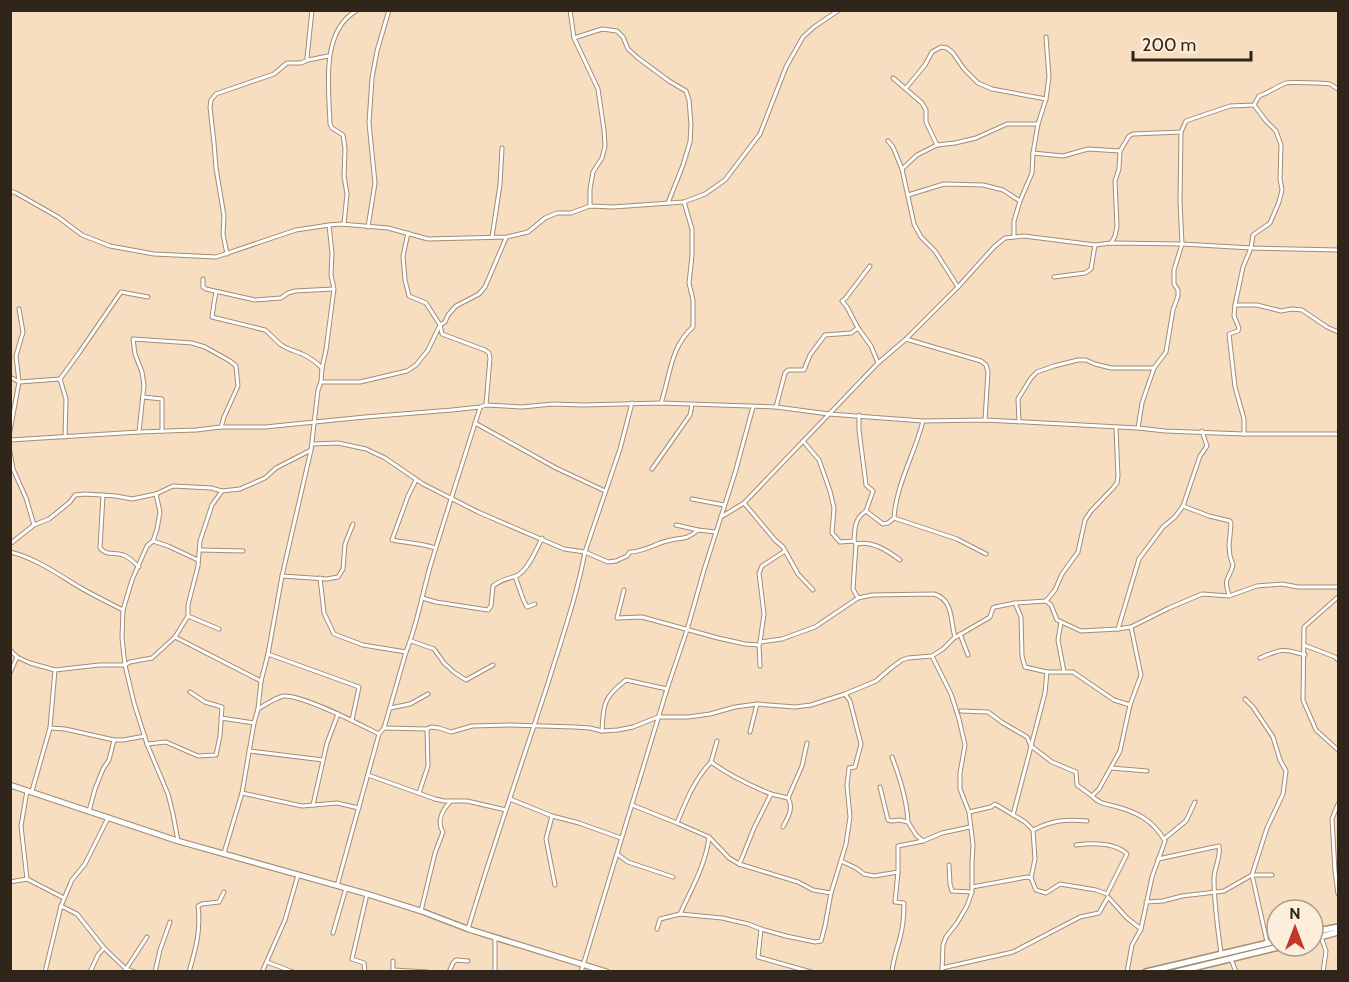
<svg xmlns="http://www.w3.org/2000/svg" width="1349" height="982" viewBox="0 0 1349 982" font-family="Cabin,sans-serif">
  <rect width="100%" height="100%" fill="#f8dec1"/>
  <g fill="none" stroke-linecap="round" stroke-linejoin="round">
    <defs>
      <g id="street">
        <polyline points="312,10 307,58 308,60 328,56"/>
        <polyline points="570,10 574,38 598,89 604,130 605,146 602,158 593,172 590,189 590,206"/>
        <polyline points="574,38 602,29 617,31 623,37 628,49 638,58 669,81 686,91 689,100 691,125 690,142 683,165 668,203"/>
        <polyline points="893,78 922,103 926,110 926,122 937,145"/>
        <polyline points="906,88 925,65 932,52 941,47 947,48 953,53 964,69 978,83 992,89 1046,99"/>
        <polyline points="888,141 893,147 902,169 914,224 921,237 935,251 958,287"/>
        <path d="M1033,153L1063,156L1088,149L1120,151L1129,136L1133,134L1181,132L1186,121L1230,106L1254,105L1259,96C1268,93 1276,87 1286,83C1290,82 1325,83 1330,84C1333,86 1336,88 1338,89"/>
        <polyline points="902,169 917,155 937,145 955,143 976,138 1007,124 1038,124"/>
        <polyline points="10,191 16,193 58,217 82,235 110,246 154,254 216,257 296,230 329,225 341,224 388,228 428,239 507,237 528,232 545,218 557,213 571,213 590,206 613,207 684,202 705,194 725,180 760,134 786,67 803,37 814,27 839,10"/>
        <polyline points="908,195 944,184 983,185 1003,190 1020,201"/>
        <path d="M344,224L347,194L344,176L345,148L343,135L332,128L330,124C329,89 320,32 356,11"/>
        <polyline points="368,227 375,183 369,123 372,78 377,51 389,10"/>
        <polyline points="408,233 403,256 405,280 409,296 426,303 440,325 442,334 485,350 489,353 490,358 486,405"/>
        <polyline points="1014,236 1014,221 1020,201 1032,173 1033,153 1038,124 1046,99 1049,77 1046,37"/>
        <polyline points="492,237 500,185 502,148"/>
        <polyline points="1111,243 1115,236 1117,226 1115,181 1119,169 1120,151"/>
        <polyline points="227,254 223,234 224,216 216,168 214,143 210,107 211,100 216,94 274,74 287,63 301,63 308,60"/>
        <polyline points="870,266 845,299 842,301 847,307 858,328 871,346 878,363"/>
        <polyline points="1054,277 1085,273 1091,269 1095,245"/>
        <polyline points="203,279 203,287 206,289 255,300 281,298 288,293 295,291 333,289"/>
        <path d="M216,292L214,303L212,317L265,330C272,335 276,342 283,346C289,350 296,351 302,354C309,357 316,362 322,368"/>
        <polyline points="1235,305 1257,305 1281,311 1292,309 1302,310 1327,327 1338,332"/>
        <polyline points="906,339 981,361 986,365 988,372 985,420"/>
        <polyline points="10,377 19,382 60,379 66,399 65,437"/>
        <polyline points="60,379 79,353 121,292 148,297"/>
        <polyline points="321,382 360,382 407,371 416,365 428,350 440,325 445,322 448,315 456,306 479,294 485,287 506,238"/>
        <polyline points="143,397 162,399 162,431"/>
        <path d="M661,403C670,377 670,347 693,327V300L689,283L692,256V229L684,202"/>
        <polyline points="776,407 785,373 788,370 804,370 810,355 825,335 851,333 858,328"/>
        <polyline points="859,415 859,430 866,485 873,491 866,511"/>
        <path d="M923,421C915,453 896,485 894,518L957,539L986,554"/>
        <polyline points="1019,422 1018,399 1031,378 1037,372 1054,366 1078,360 1086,360 1095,364 1111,368 1154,368"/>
        <polyline points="475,423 556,468 605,491"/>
        <polyline points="1138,428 1142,403 1154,368 1166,352 1173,310 1178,296 1178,290 1174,284 1174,270 1182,244 1180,202 1181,132"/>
        <polyline points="10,431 19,382 16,356 23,332 19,309"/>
        <polyline points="139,432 144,385 142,372 135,354 133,339 192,343 205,347 230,361 236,366 238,386 224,417 221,427"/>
        <polyline points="1244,434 1244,419 1235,387 1229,334 1238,331 1239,328 1234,316 1235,305 1243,267 1251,248 1253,235 1270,223 1279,202 1282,190 1280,179 1281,145 1276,131 1266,121 1254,105"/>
        <polyline points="10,440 139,432 196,430 221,427 265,427 365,417 452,410 480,407 486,405 522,407 553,404 583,405 661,403 776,407 829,414 923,421 985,420 1138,428 1165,431 1244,434 1338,434"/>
        <polyline points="803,441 819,460 830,491 834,508 832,533 840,542 854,541 856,544 853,589 858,598"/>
        <path d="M312,444L338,443L366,449L385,458L423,484L478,512L564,549L585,552L608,562L616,561L627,556L630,552C644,552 654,544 667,541C680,537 686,541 698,530"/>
        <polyline points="10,452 13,469 26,498 34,525"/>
        <polyline points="652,469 690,415 692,405"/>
        <path d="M416,480L408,496L392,540C407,543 421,543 435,548"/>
        <polyline points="156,494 160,512 157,529 153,541 147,546 132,580 123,610 122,638 125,665 134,703 147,744 168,794 173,814 178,841"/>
        <path d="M103,495L100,548C107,556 113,552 123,555C129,557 134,562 139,567"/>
        <polyline points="692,499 724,505"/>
        <polyline points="744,503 775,540 783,547 798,574 813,590"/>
        <path d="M1183,506L1209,516L1230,521L1231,524L1229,546L1230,556L1233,565C1229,581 1223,576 1229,595"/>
        <polyline points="721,517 744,503 878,363 906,339 958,287 994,247 1005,238 1024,236 1095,245 1111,243 1182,244 1251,248 1338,250"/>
        <polyline points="676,525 698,530 716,532"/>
        <polyline points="153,541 168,546 198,560"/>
        <path d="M854,541C855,528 854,519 866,511L883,524L888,523L894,518"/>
        <polyline points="10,544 34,525 49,519 70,502 75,495 85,494 116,496 132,499 156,494 173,486 211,488 222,491 240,489 265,478 276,468 311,450"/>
        <path d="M856,544C872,540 888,551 900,560"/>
        <polyline points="200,550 243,551"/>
        <path d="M10,552C36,558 59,575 81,588C95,596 109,603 123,610"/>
        <polyline points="282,576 327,579 338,577 343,569 345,544 353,524"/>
        <polyline points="515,576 523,599 527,607 535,604"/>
        <polyline points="320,578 324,613 334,634 363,645 406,652"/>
        <polyline points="1338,597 1304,627 1303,700 1316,730 1338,750"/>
        <path d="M422,598L436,602L488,610L491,606L493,586C502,579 507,579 516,576C527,572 537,549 542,538"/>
        <polyline points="1046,601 1055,590 1062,574 1078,552 1085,520 1091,511 1113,488 1117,483 1118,476 1116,428"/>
        <polyline points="1015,603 1046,601 1051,605 1057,620 1081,631 1118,629 1131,627 1169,608 1202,594 1229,596 1257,586 1282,584 1298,587 1338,587"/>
        <polyline points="188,616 219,629"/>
        <polyline points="1061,622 1058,640 1064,672"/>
        <polyline points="1118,629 1139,559 1163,527 1175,517 1183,506 1200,456 1207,446 1202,431"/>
        <polyline points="960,634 968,655"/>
        <polyline points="175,637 261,681"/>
        <polyline points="956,637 990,617 993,608 995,607 1015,603 1021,617 1022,656 1025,667 1047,672 1045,693 1013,815"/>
        <polyline points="411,641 434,649 444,663 455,673 466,680 493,665"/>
        <polyline points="760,642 764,614 759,573 762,566 785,551"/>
        <polyline points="759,645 760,666"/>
        <polyline points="1304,645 1335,657 1338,660"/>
        <polyline points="10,650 17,657 30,663 55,670 99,665 125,665 130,662 152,658 175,637 188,616 188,605 198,566 200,541 212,505 222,491"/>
        <polyline points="268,654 359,687 352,720"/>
        <polyline points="932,656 951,694 959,719 965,745 960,773 960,789 969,812 973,845 972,863 972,892 967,906 957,923 946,937 943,945 942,972"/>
        <path d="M1260,658C1281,649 1283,648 1305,655"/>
        <polyline points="1047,672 1073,672 1114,700 1130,705"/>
        <polyline points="10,673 17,657"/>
        <polyline points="1245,699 1253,707 1273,737 1280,760 1286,771 1283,794 1267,828 1252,875 1267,942"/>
        <polyline points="390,708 410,704 428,694"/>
        <path d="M258,709C265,705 275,698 283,696C302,694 361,725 379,734"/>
        <polyline points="961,711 988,712 1003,723 1027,737 1031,746 1052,762 1076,772 1077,785 1092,796"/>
        <polyline points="221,718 254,723"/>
        <polyline points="50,728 65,729 114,740 123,740 145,736"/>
        <path d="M384,728L427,729L431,727L439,728L451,732L472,726L510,725L575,727L590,728L602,731L618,730L633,727L658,717H688L710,714L735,707L757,704L795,707L811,705L845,694L876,681L891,668L902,660L908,658L932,656L943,649L955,637C950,621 954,600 934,594L872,595L858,598L815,627L782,639L760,642L759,645L745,644L718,638L642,617L617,618L624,590"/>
        <path d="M602,731C603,704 604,697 626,680L667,689"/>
        <polyline points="750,732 757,704"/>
        <polyline points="147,744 166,742 198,756 216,755 220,736 222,707 205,702 190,692"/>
        <polyline points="249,751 323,760"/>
        <path d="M892,757C900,778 907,800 908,822"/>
        <polyline points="711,762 717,741"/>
        <polyline points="1111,768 1147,771"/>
        <polyline points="368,775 435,799 444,801 467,801 506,810"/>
        <polyline points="880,787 888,820 892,821 899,820 908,822 916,835 923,841"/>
        <polyline points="32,791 50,728 55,670"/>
        <polyline points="242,793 302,806 337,803 359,808"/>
        <polyline points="419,793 428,766 427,729"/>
        <polyline points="788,798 802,766 807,743"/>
        <polyline points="510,799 552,816 579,823 621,838"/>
        <polyline points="1338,804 1332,819 1335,871 1338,894"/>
        <polyline points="313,805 327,743 338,714"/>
        <path d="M632,805L677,823L709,837L729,858L739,864L742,858L754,828L771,794L788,798C794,808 788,817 783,827"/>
        <polyline points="89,811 95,789 103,769 109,760 114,740"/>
        <polyline points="969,812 991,807 995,804 1025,822 1033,830 1035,859 1031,878 1027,877 972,887"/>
        <polyline points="552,816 546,839 555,885"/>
        <path d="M677,823C686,801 694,780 711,762C730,776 749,785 771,794"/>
        <path d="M1033,830C1053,820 1066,819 1087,821"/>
        <polyline points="1164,839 1186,821 1195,802"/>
        <path d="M1076,845C1092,843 1114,842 1127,854L1107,894"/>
        <polyline points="224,853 242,793 254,723 258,709 261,681 268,654 282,576 311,450 318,390 321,382 322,368 326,350 334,289 331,275 332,253 329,225"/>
        <polyline points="617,854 628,862 673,877"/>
        <path d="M1158,859L1219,846C1221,858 1214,868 1214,879C1214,904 1218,929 1221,954"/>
        <polyline points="841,861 856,868 864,874 874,876 898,872"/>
        <polyline points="739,864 798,882 813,890 831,893"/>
        <polyline points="949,865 950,884 952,891 972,892"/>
        <polyline points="1031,878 1036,890 1046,893 1060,884 1096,890 1107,894"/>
        <polyline points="27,879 21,826 27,791"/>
        <polyline points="10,882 27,879 64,898"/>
        <path d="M337,886L379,734L384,728L406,652C417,625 422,595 430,567C446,514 463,461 480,408"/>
        <polyline points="1146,902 1163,901 1182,896 1224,891 1252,875 1272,875"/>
        <polyline points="61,906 72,880 85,864 108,818"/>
        <path d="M421,911L435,853L443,832C436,821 443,809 451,801"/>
        <path d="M680,914C691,890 706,864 709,837"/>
        <path d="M468,929C493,846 522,763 549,680C562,638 577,595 585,552L620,449L632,403"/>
        <polyline points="657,929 660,919 680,914 722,918 748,924 761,929 786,936 815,942 821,941 825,926 831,893 846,844 850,817 847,785 849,768 855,767 861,744 850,701 845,694"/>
        <polyline points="761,929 758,957 811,972"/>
        <polyline points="333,933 346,888"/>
        <polyline points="495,937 495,972"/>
        <polyline points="1321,937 1326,951 1323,972"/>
        <polyline points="1231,959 1236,972"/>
        <polyline points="393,961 393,970"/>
        <polyline points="267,962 293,972"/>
        <polyline points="942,968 1013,952 1080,917 1099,913 1108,897 1127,918 1141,929"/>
        <polyline points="393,970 428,972"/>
        <polyline points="45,972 61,906 77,914 104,948 126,969 135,972"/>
        <polyline points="90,972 98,955 104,948"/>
        <polyline points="124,972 147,937"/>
        <polyline points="155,972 160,950 170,922"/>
        <path d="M189,972C196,948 201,930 198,906L202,904L219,902L224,892"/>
        <polyline points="262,972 285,920 298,875"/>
        <polyline points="365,972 364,963 352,959 367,894"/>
        <polyline points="449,972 453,963 456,960 468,961"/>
        <polyline points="581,972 667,689 687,630 704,570 735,473 753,407"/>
        <path d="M892,972C893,960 897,949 900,938C903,927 904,915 904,903L895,902L898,872V846L923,841L942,833L970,827"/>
        <path d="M1127,972L1132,945L1141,929L1152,877L1165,841C1153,820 1137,812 1114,806C1106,804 1098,803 1092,796L1099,789L1120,751L1130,705L1141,675L1131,627"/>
      </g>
      <polyline id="secondary" points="10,785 178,841 367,894 421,911 468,929 607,972"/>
      <g id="highway">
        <polyline points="1313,932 1338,927"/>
        <polyline points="1313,939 1338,932"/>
        <polyline points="1146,972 1277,941"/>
        <polyline points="1176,972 1283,946"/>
      </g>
    </defs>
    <use href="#street" stroke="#a48c71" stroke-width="5"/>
    <use href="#secondary" stroke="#a48c71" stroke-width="7"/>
    <use href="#highway" stroke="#a48c71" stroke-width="8"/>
    <use href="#street" stroke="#fff" stroke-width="3"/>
    <use href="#secondary" stroke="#fff" stroke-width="4.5"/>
    <use href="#highway" stroke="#fff" stroke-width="5"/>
  </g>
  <rect width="1349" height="982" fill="none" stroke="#2f251a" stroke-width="24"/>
  <g transform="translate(1295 928)"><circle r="28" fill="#fdeddb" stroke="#ab9d8e" stroke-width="1.5"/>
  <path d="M0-4.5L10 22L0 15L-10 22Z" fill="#c4372d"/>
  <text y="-9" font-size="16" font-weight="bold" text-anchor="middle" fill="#2f251a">N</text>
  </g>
  <path d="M1133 51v9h118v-9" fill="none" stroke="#2f251a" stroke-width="3"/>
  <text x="1142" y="51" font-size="18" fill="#2f251a" stroke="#fdeddb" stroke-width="4.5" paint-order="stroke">200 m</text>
</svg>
